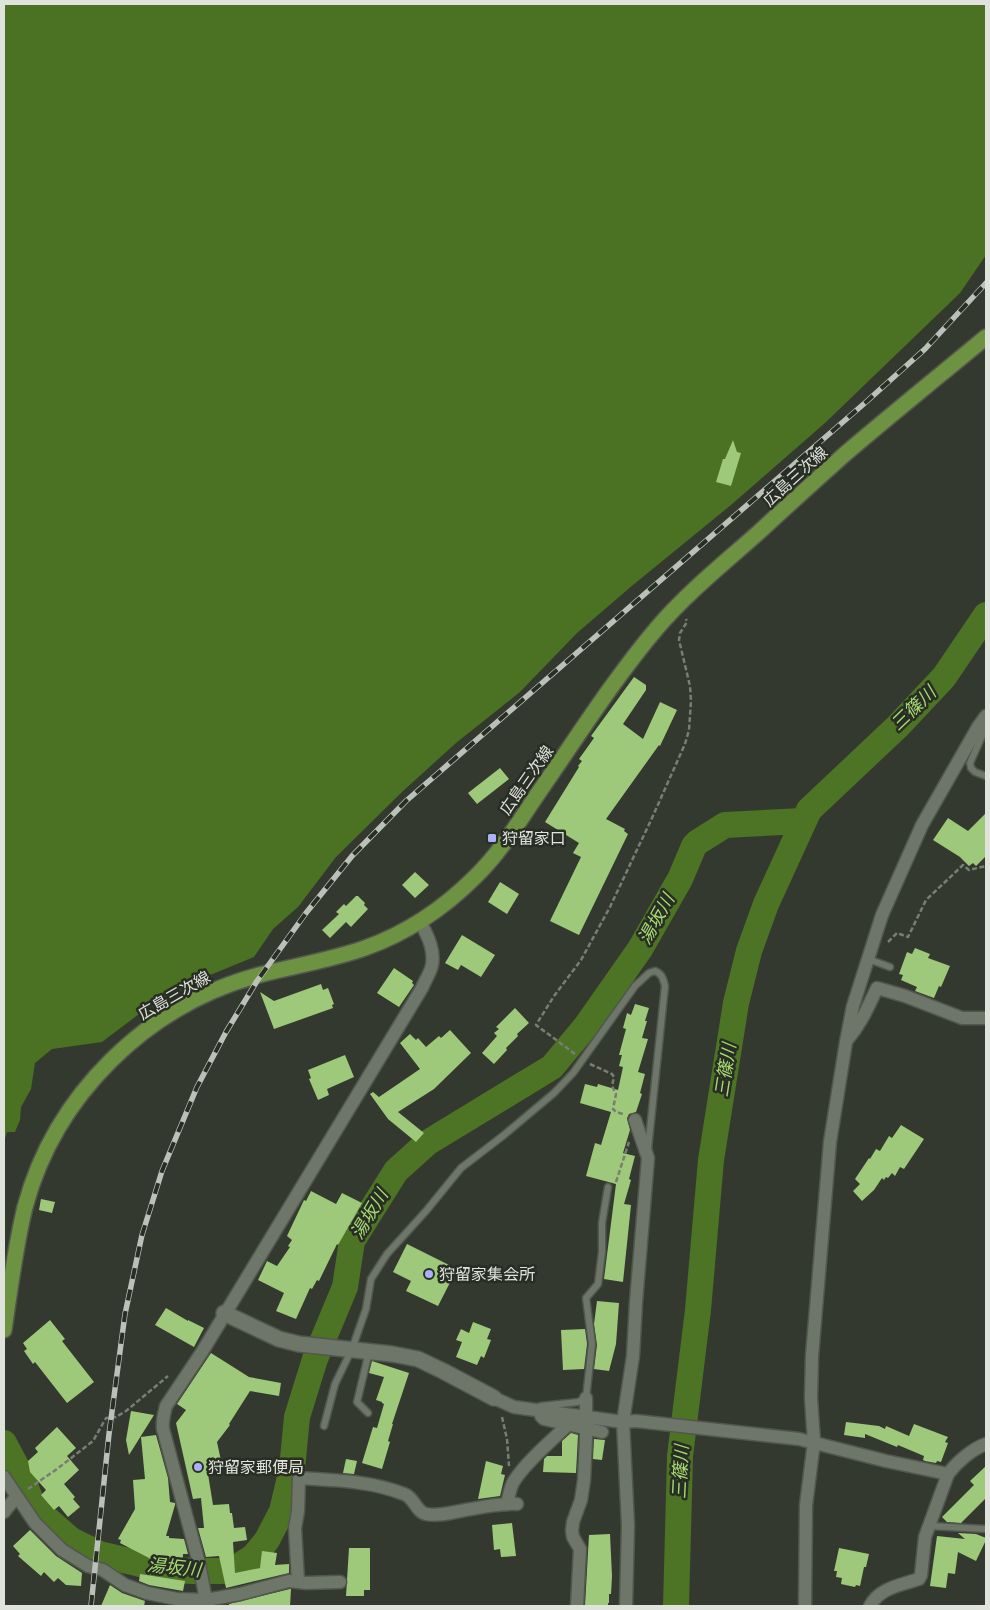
<svg xmlns="http://www.w3.org/2000/svg" width="990" height="1610" viewBox="0 0 990 1610" font-family="'Asap Condensed','Noto Sans JP',sans-serif">
  <rect width="100%" height="100%" fill="#33392e"/>
  <polygon fill="#4b7123" points="4,4 986,4 986,255 960,293 825,423 731,505 633,585 577,633 520,692 456,743 403,791 336,857 298,907 273,929 254,957 181,987 139,1014 102,1042 52,1049 35,1063 31,1089 21,1107 20,1120 15,1132 7,1132 4,1142"/>
  <g fill="none" stroke-linecap="round" stroke-linejoin="round">
    <g stroke="#4d7325" stroke-width="26">
      <polyline points="4,1443 22,1477 31,1501 38,1511 71,1540 99,1554 166,1570 194,1571 226,1571 239,1566 254,1556 267,1540 282,1511 292,1469 297,1417 315,1359 345,1287 352,1241 396,1171 427,1143 552,1067 586,1026 640,949 680,879 694,846 698,842 725,825 803,821"/>
      <polyline points="676,1606 680,1456 698,1310 711,1160 736,1003 749,951 766,904 809,810 898,726 944,677 986,615"/>
    </g>
  </g>
  <g fill="#9fc97a">
    <polygon points="733,440 737,452 741,453 731,486 716,482 723,459 725,459"/>
    <polygon points="634,677 646,685 646,690 623,724 643,739 660,702 677,710 660,746 659,745 606,819 625,829 624,831 628,834 579,935 550,921 581,857 573,853 579,843 545,822 579,767 578,766 582,761 579,759 594,738 591,736"/>
    <polygon points="500,768 509,779 477,804 468,793"/>
    <polygon points="986,813 986,856 976,866 973,863 969,866 960,857 933,840 948,818 968,831"/>
    <polygon points="415,872 429,885 415,898 402,885"/>
    <polygon points="500,882 519,894 507,914 488,902"/>
    <polygon points="356,896 358,896 365,903 364,905 368,909 351,927 346,922 330,938 322,930 339,914 336,912 344,904 346,906"/>
    <polygon points="462,935 495,955 481,977 461,965 458,970 445,963"/>
    <polygon points="915,948 930,954 928,958 950,966 941,987 939,986 934,998 915,991 917,987 901,980 903,975 899,974 907,952 912,954"/>
    <polygon points="394,968 413,981 412,983 414,985 399,1007 377,993"/>
    <polygon points="321,984 323,990 328,988 334,1004 332,1005 333,1008 274,1029 260,992 274,1001"/>
    <polygon points="635,1004 649,1008 645,1021 647,1021 642,1038 648,1039 638,1072 645,1074 640,1093 642,1094 636,1112 629,1114 627,1118 630,1130 623,1153 635,1156 629,1179 631,1180 624,1204 631,1205 623,1282 604,1279 616,1184 586,1176 595,1143 601,1145 611,1112 580,1103 585,1084 597,1087 598,1084 618,1090 623,1067 619,1066 622,1055 619,1055 626,1029 623,1028 627,1013 631,1015"/>
    <polygon points="515,1008 529,1023 517,1034 518,1036 506,1048 507,1050 494,1064 482,1053 497,1036 494,1033 499,1029 496,1027"/>
    <polygon points="450,1030 471,1053 434,1089 398,1112 424,1133 416,1142 388,1119 370,1094 373,1092 379,1097 420,1069 400,1043 410,1034 416,1040 418,1038 426,1047 439,1036 441,1038"/>
    <polygon points="345,1055 354,1077 327,1089 329,1095 318,1100 309,1079 311,1078 308,1070"/>
    <polygon points="901,1125 924,1139 904,1169 900,1167 895,1176 892,1173 888,1178 886,1177 884,1180 882,1178 874,1190 862,1201 853,1191 860,1184 855,1179 869,1158 870,1159 876,1149 880,1151 889,1136 892,1138"/>
    <polygon points="311,1191 336,1204 342,1193 362,1203 338,1245 337,1244 319,1281 317,1280 312,1289 310,1288 296,1319 276,1311 284,1293 258,1280 267,1261 277,1266 290,1247 288,1246 292,1240 287,1236 304,1200 306,1201"/>
    <polygon points="41,1199 55,1202 52,1213 39,1210"/>
    <polygon points="407,1244 457,1269 438,1306 406,1291 411,1281 393,1272"/>
    <polygon points="597,1301 619,1303 616,1344 609,1371 594,1369 597,1345 594,1324"/>
    <polygon points="166,1308 188,1321 188,1320 204,1328 194,1347 155,1325"/>
    <polygon points="50,1320 65,1339 62,1341 94,1382 67,1403 35,1362 33,1364 24,1351 27,1349 23,1343"/>
    <polygon points="473,1322 491,1329 487,1339 491,1340 484,1358 481,1356 477,1365 456,1357 462,1342 456,1340 461,1329 469,1333"/>
    <polygon points="585,1329 587,1344 584,1369 563,1370 561,1330"/>
    <polygon points="211,1353 249,1377 281,1383 279,1396 250,1391 229,1424 230,1425 217,1442 223,1470 208,1474 213,1505 229,1504 230,1513 232,1513 234,1528 245,1527 247,1540 233,1542 235,1573 260,1568 262,1551 277,1553 275,1565 289,1564 289,1573 226,1588 219,1556 206,1557 198,1528 204,1528 201,1498 193,1499 176,1423 186,1410 177,1404"/>
    <polygon points="372,1361 409,1373 392,1424 393,1424 388,1441 390,1442 382,1469 362,1463 373,1427 377,1428 384,1404 382,1403 382,1402 376,1400 384,1377 369,1373"/>
    <polygon points="131,1411 154,1415 129,1455 126,1440"/>
    <polygon points="846,1422 879,1426 885,1429 886,1426 909,1436 914,1424 948,1437 945,1442 948,1443 941,1462 937,1461 936,1463 925,1461 923,1460 924,1456 898,1445 897,1447 865,1434 865,1438 844,1435"/>
    <polygon points="57,1427 76,1448 67,1456 79,1470 64,1484 75,1497 73,1499 80,1507 68,1517 59,1506 54,1510 41,1495 46,1490 30,1472 28,1461 38,1452 35,1448"/>
    <polygon points="571,1433 578,1435 576,1473 543,1472 544,1459 547,1456 562,1456 562,1441"/>
    <polygon points="156,1435 168,1478 170,1502 175,1503 175,1505 166,1536 169,1536 169,1538 184,1539 188,1554 183,1554 182,1575 120,1543 121,1540 118,1539 135,1509 133,1480 145,1479 141,1437"/>
    <polygon points="594,1439 605,1440 602,1460 593,1459"/>
    <polygon points="346,1459 357,1461 354,1474 343,1473"/>
    <polygon points="486,1461 503,1466 501,1474 505,1475 500,1496 478,1499"/>
    <polygon points="986,1466 986,1498 961,1523 947,1522 942,1517 974,1485 970,1481"/>
    <polygon points="512,1523 516,1556 501,1557 500,1549 494,1550 492,1525"/>
    <polygon points="30,1530 56,1556 82,1573 81,1586 66,1585 58,1578 54,1582 44,1572 41,1576 18,1556 20,1554 13,1546"/>
    <polygon points="958,1533 976,1534 986,1538 986,1540 976,1561 958,1552 955,1574 948,1573 946,1588 930,1586 937,1536 965,1539"/>
    <polygon points="610,1534 612,1576 611,1594 609,1594 609,1603 608,1603 608,1606 585,1606 589,1535"/>
    <polygon points="349,1548 370,1548 370,1590 364,1590 364,1596 346,1596"/>
    <polygon points="839,1548 869,1554 866,1567 864,1567 860,1586 856,1585 855,1587 841,1584 842,1578 836,1577 837,1571 834,1571"/>
    <polygon points="140,1574 185,1581 183,1591 149,1585 139,1581"/>
    <polygon points="110,1585 122,1593 145,1601 144,1606 101,1606"/>
    <polygon points="290,1589 291,1589 290,1606 229,1606 229,1604"/>
  </g>
  <g fill="none" stroke-linecap="round" stroke-linejoin="round">
    <defs>
      <g id="lane">
        <polyline points="986,727 970,763 971,768 975,772 986,776"/>
        <polyline points="868,959 890,967"/>
        <polyline points="539,1407 541,1406 578,1402 586,1398 592,1344 586,1298 598,1284 602,1252 602,1223 608,1187"/>
        <polyline points="368,1413 357,1402 369,1352"/>
        <path d="M324,1426L335,1384L352,1349L366,1309L371,1279L387,1254L426,1211L461,1168L504,1135L554,1093L573,1073L635,986L649,973L655,971C662,974 663,978 665,986L648,1149"/>
        <polyline points="930,1526 986,1529"/>
      </g>
      <g id="street">
        <path d="M847,1040C861,1024 868,1007 877,988L905,996L962,1018H986"/>
        <path d="M494,1398L514,1407L623,1422L636,1421L799,1439L886,1461L948,1474C957,1462 972,1449 986,1444"/>
        <polyline points="541,1416 544,1419 602,1432"/>
        <polyline points="4,1477 35,1523 62,1550 88,1566 103,1570 125,1585 147,1593 177,1599 206,1600 240,1594 289,1581 306,1583 340,1582"/>
        <path d="M507,1504C509,1496 510,1487 514,1481C526,1462 552,1440 569,1424"/>
        <polyline points="4,1512 16,1497"/>
        <path d="M298,1581L295,1528L298,1511L299,1478C334,1480 371,1481 404,1494C414,1497 416,1512 426,1514C441,1517 457,1511 471,1509C487,1506 501,1503 517,1504"/>
        <path d="M207,1606L199,1563L163,1429C162,1421 164,1414 166,1406L202,1352L422,988C425,980 431,972 432,965C435,949 427,935 420,921"/>
        <polyline points="577,1606 580,1549 573,1537 572,1531 573,1522 581,1500 584,1480 586,1439 586,1398"/>
        <polyline points="626,1606 628,1525 623,1422 633,1356 636,1302 648,1158 635,1120"/>
        <polyline points="805,1606 806,1505 814,1442 811,1398 812,1356 830,1142 846,1042 853,1006 882,915 922,825 978,727 986,716"/>
        <path d="M870,1606C879,1588 901,1585 919,1579L921,1575L925,1537L948,1474"/>
      </g>
      <polyline id="secondary" points="224,1313 279,1339 299,1344 392,1354 418,1359 443,1371 494,1398"/>
      <path id="primary" d="M4,1330C10,1289 15,1248 25,1207C55,1095 147,1005 259,975C294,966 331,960 365,948C407,933 444,908 475,877C500,853 518,823 537,795C576,739 613,680 657,628C687,593 723,564 758,533C787,506 816,480 845,454C892,414 939,376 986,337"/>
    </defs>
    <use href="#lane" stroke="#51574d" stroke-width="9"/>
    <use href="#street" stroke="#51574d" stroke-width="15"/>
    <use href="#secondary" stroke="#51574d" stroke-width="18"/>
    <use href="#primary" stroke="#51574d" stroke-width="18"/>
    <g stroke="#797e75" stroke-width="2.5" stroke-dasharray="5 2.5" stroke-linecap="butt">
      <polyline points="888,942 897,933 908,937 926,900 963,865 969,870 986,866"/>
      <polyline points="575,1054 536,1025 554,996 581,960 610,907 652,818 685,744 689,730 691,701 690,686 679,640 680,633 687,622 686,619"/>
      <polyline points="590,1064 612,1074 614,1077 612,1086 616,1094 613,1109 616,1112 623,1114"/>
      <polyline points="616,1182 629,1142"/>
      <polyline points="502,1417 507,1439 509,1466"/>
      <polyline points="28,1489 57,1469 93,1441 106,1418 116,1417 126,1411 168,1376"/>
    </g>
    <use href="#lane" stroke="#6e7569" stroke-width="6"/>
    <use href="#street" stroke="#6e7569" stroke-width="12"/>
    <use href="#secondary" stroke="#6e7569" stroke-width="15"/>
    <use href="#primary" stroke="#6d9241" stroke-width="15"/>
    <defs>
      <polyline id="rail" points="91,1606 109,1434 125,1314 142,1235 162,1171 197,1087 226,1032 257,981 306,913 352,856 406,801 866,402 925,349 986,283"/>
    </defs>
    <use href="#rail" stroke="#bbc0b8" stroke-width="5.5"/>
    <use href="#rail" stroke="#292e24" stroke-width="4" stroke-dasharray="11" stroke-linecap="butt"/>
  </g>
  <g fill="#acaffb" stroke="#292e24" stroke-width="2">
    <rect x="487" y="833" width="10" height="10" rx="2.5"/>
    <circle cx="429" cy="1274" r="5"/>
    <circle cx="198" cy="1467" r="5"/>
  </g>
  <g text-anchor="middle" dominant-baseline="central" stroke-width="5" stroke-linejoin="round" paint-order="stroke">
    <g font-size="16" fill="#dfe3dc" stroke="#292e24">
      <text transform="translate(795 476) rotate(-42)">広島三次線</text>
      <text transform="translate(526 780) rotate(-55)">広島三次線</text>
      <text transform="translate(174 995) rotate(-30)">広島三次線</text>
    </g>
    <g font-size="16" fill="#dfe3dc" stroke="#292e24" text-anchor="start">
      <text x="502" y="838">狩留家口</text>
      <text x="439" y="1274">狩留家集会所</text>
      <text x="208" y="1467">狩留家郵便局</text>
    </g>
    <g font-size="18" font-style="italic" fill="#a5da73" stroke="#292e24">
      <text transform="translate(913 708) rotate(-44)">三篠川</text>
      <text transform="translate(656 919) rotate(-61)">湯坂川</text>
      <text transform="translate(725 1070) rotate(-81)">三篠川</text>
      <text transform="translate(369 1214) rotate(-59)">湯坂川</text>
      <text transform="translate(680 1472) rotate(-87)">三篠川</text>
      <text transform="translate(174 1567) rotate(6)">湯坂川</text>
    </g>
  </g>
  <rect width="990" height="1610" fill="none" stroke="#dfe3dc" stroke-width="10"/>
</svg>
